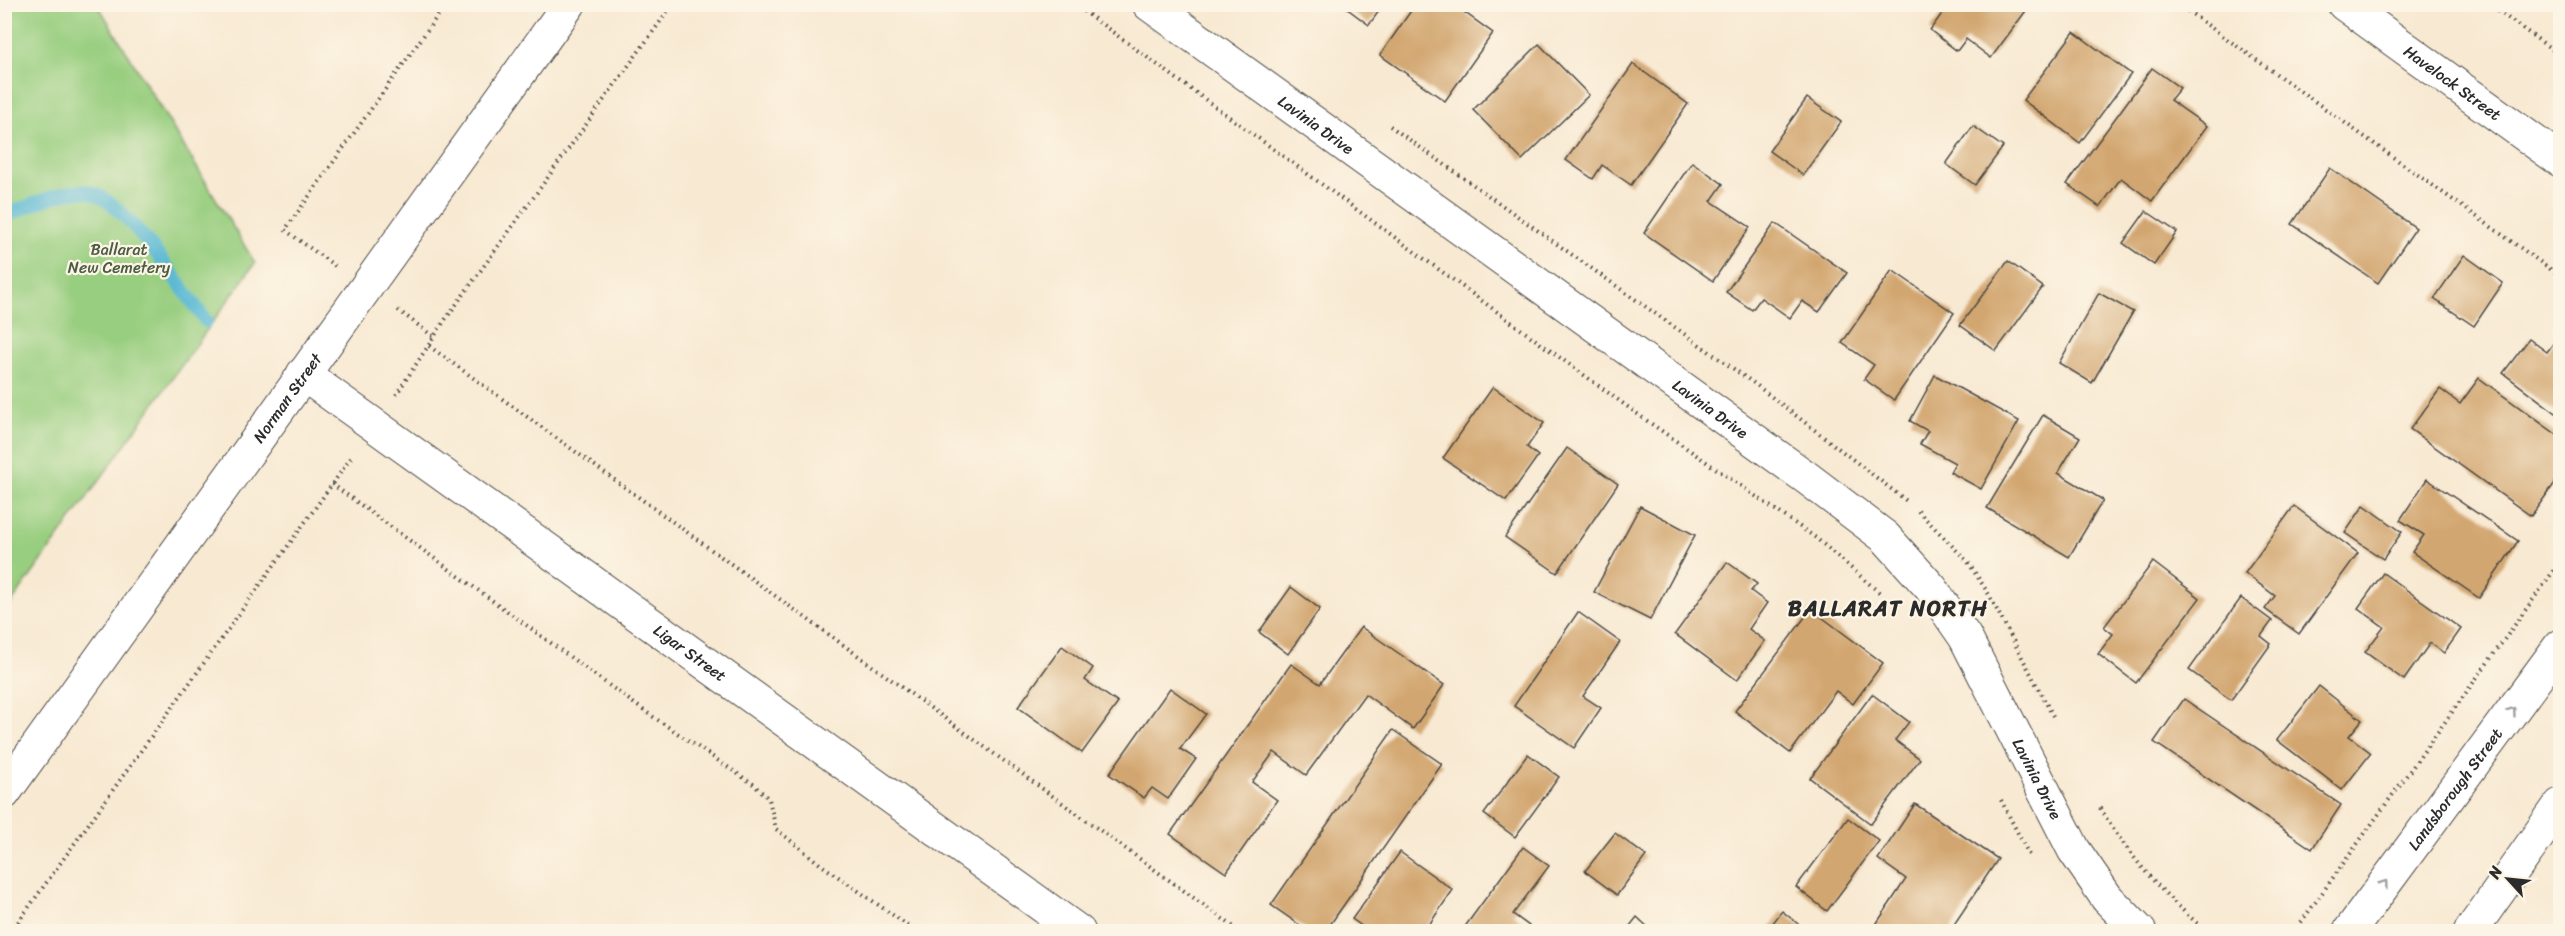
<svg xmlns="http://www.w3.org/2000/svg" width="2565" height="936" viewBox="0 0 2565 936" font-family="Sriracha,sans-serif">
  <rect width="100%" height="100%" fill="#fcf5e5"/>
  <filter id="ink" filterUnits="userSpaceOnUse"><feTurbulence type="fractalNoise" baseFrequency=".0167" numOctaves="2"/><feDisplacementMap in="SourceGraphic" scale="12" xChannelSelector="R" yChannelSelector="G"/><feConvolveMatrix kernelMatrix="1 2 1 2 8 2 1 2 1" color-interpolation-filters="sRGB"/></filter>
  <filter id="wash" filterUnits="userSpaceOnUse"><feTurbulence type="fractalNoise" baseFrequency=".008" numOctaves="4" result="noise"/><feDisplacementMap in="SourceGraphic" scale="24" xChannelSelector="R" yChannelSelector="G"/><feGaussianBlur stdDeviation="1.35" result="paint"/><feColorMatrix in="noise" values="0 0 0 0 0 0 0 0 0 0 0 0 0 0 0 0 0 1.4 0 .05"/><feComposite in="paint" operator="in"/></filter>
  <g filter="url(#wash)">
    <rect width="100%" height="100%" fill="#f8e9d2"/>
    <polygon fill="#98ce7f" stroke="#627c55" stroke-width="1.5" points="5,4 98,5 255,263 5,612"/>
    <g fill="none" stroke-linecap="round" stroke-linejoin="round">
      <path stroke="#55b7d3" stroke-width="14" d="M4,216C26,208 65,187 89,192C124,199 184,291 206,321"/>
    </g>
    <g id="blocks">
      <g fill="#d2a66f">
        <polygon points="1341,4 1384,4 1369,25"/>
        <polygon points="1949,4 2031,4 1991,58 1966,39 1957,51 1930,30"/>
        <polygon points="1415,5 1454,5 1493,33 1445,101 1380,55"/>
        <polygon points="2074,32 2131,74 2080,143 2023,100"/>
        <polygon points="1539,44 1589,95 1522,160 1473,110"/>
        <polygon points="1633,64 1688,104 1631,185 1602,165 1593,179 1566,160"/>
        <polygon points="2152,68 2180,88 2170,100 2207,126 2152,201 2121,178 2100,207 2067,184"/>
        <polygon points="1807,98 1841,122 1803,175 1769,151"/>
        <polygon points="1973,126 2003,147 1975,185 1946,164"/>
        <polygon points="1692,162 1723,184 1711,201 1750,227 1713,281 1644,233"/>
        <polygon points="2330,168 2416,228 2378,283 2292,224"/>
        <polygon points="2146,211 2177,232 2154,265 2123,243"/>
        <polygon points="1775,223 1847,273 1819,312 1802,301 1790,318 1761,298 1752,310 1726,292"/>
        <polygon points="2464,255 2503,283 2474,326 2434,299"/>
        <polygon points="2008,261 2043,287 1996,351 1960,325"/>
        <polygon points="1892,270 1954,313 1894,400 1864,379 1874,365 1842,343"/>
        <polygon points="2099,293 2133,312 2092,383 2059,363"/>
        <polygon points="2560,334 2560,416 2503,373 2529,339 2547,352"/>
        <polygon points="1935,375 2019,421 1981,489 1950,472 1955,463 1920,444 1928,431 1910,421"/>
        <polygon points="2479,378 2560,437 2560,476 2531,516 2410,429 2440,389 2460,404"/>
        <polygon points="1493,387 1544,423 1527,447 1538,456 1506,501 1443,458"/>
        <polygon points="2043,415 2080,437 2058,473 2103,500 2069,557 1987,508"/>
        <polygon points="1567,448 1618,484 1557,573 1505,537"/>
        <polygon points="2427,479 2518,541 2479,598 2412,552 2424,535 2400,520"/>
        <polygon points="2364,505 2402,532 2383,559 2345,533"/>
        <polygon points="1640,506 1695,535 1650,620 1594,592"/>
        <polygon points="2294,506 2358,553 2299,634 2265,609 2275,596 2245,573"/>
        <polygon points="1727,562 1757,584 1751,591 1767,603 1749,629 1765,641 1737,680 1675,634"/>
        <polygon points="2153,562 2200,598 2136,683 2098,654 2113,634 2104,627"/>
        <polygon points="2383,573 2461,629 2444,653 2430,643 2404,680 2365,652 2384,627 2358,608"/>
        <polygon points="1291,587 1320,609 1288,654 1259,632"/>
        <polygon points="2241,598 2272,621 2261,636 2271,644 2231,700 2189,670"/>
        <polygon points="1811,609 1883,663 1853,704 1836,691 1790,753 1735,711"/>
        <polygon points="1578,612 1620,642 1583,696 1601,708 1574,748 1514,706"/>
        <polygon points="1361,627 1444,685 1413,729 1365,694 1306,775 1274,752 1252,782 1277,800 1226,873 1170,834 1291,664 1320,684"/>
        <polygon points="1062,646 1093,668 1085,680 1118,703 1082,753 1018,707"/>
        <polygon points="2319,686 2362,720 2349,736 2371,753 2342,790 2277,740"/>
        <polygon points="1170,688 1206,714 1180,749 1196,759 1168,799 1152,788 1144,798 1109,774"/>
        <polygon points="1872,694 1909,722 1895,740 1920,759 1871,824 1810,778"/>
        <polygon points="2184,699 2341,805 2312,849 2154,742"/>
        <polygon points="1393,730 1442,764 1325,932 1310,932 1271,905"/>
        <polygon points="1528,754 1559,777 1515,837 1484,814"/>
        <polygon points="1915,804 1998,859 1949,932 1876,932 1873,929 1906,879 1878,859"/>
        <polygon points="1848,818 1879,841 1827,911 1796,887"/>
        <polygon points="1615,833 1646,856 1617,895 1585,871"/>
        <polygon points="1523,847 1549,866 1513,914 1537,932 1461,932"/>
        <polygon points="1400,852 1453,890 1424,932 1370,932 1352,919"/>
        <polygon points="1782,911 1808,932 1766,932"/>
        <polygon points="1637,917 1653,932 1625,932"/>
      </g>
    </g>
  </g>
  <g filter="url(#ink)">
    <use href="#blocks" fill-opacity="0" stroke="#4a4844" stroke-width="1.5"/>
    <g fill="none" stroke-linecap="round" stroke-linejoin="round">
      <defs>
        <g id="minor">
          <path id="s1" d="M1149,4L1807,478L1885,537L1931,588L1965,637L2074,850L2107,898L2140,932"/>
          <path id="s2" d="M2344,4L2560,160"/>
          <path id="s3" d="M303,374L1079,932"/>
          <path id="s4" d="M2349,932L2560,646"/>
          <polyline points="2470,932 2560,805"/>
        </g>
        <g id="tertiary">
          <path id="s5" d="M4,793L569,4"/>
        </g>
      </defs>
      <use href="#minor" stroke="#4a4844" stroke-width="35"/>
      <use href="#tertiary" stroke="#4a4844" stroke-width="35"/>
      <g stroke="#4a4844" stroke-width="4" stroke-dasharray="1.5 4.5" stroke-linecap="butt">
        <polyline points="1074,4 1643,418 1816,538 1880,593"/>
        <polyline points="2178,4 2560,276"/>
        <polyline points="2488,4 2560,55"/>
        <polyline points="1390,126 1755,384 1908,502"/>
        <polyline points="335,266 285,230 446,4"/>
        <polyline points="398,310 434,337"/>
        <polyline points="429,346 1241,932"/>
        <polyline points="396,395 445,320 673,4"/>
        <polyline points="332,484 643,710 753,784 769,799 776,829 820,864 917,932"/>
        <polyline points="1918,511 1968,562 1988,593 2053,716"/>
        <polyline points="2001,800 2029,855"/>
        <path d="M2100,808C2129,856 2164,897 2208,932"/>
        <polyline points="11,932 351,458"/>
        <polyline points="2294,932 2560,562"/>
      </g>
      <use href="#minor" stroke="#fff" stroke-width="33"/>
      <use href="#tertiary" stroke="#fff" stroke-width="33"/>
    </g>
    <defs><path id="oneway-chevron" d="M-2-3.5L2.5 0L-2 3.5" fill="none" stroke-width="1.6" stroke-linecap="round" stroke-linejoin="round" transform="scale(1.5)"/></defs>
    <g stroke="#a0a0a0">
      <use href="#oneway-chevron" transform="translate(2512 711) rotate(-54)"/>
      <use href="#oneway-chevron" transform="translate(2384 884) rotate(-54)"/>
    </g>
  </g>
  <g text-anchor="middle" dominant-baseline="central" stroke-width="4.5" stroke-linejoin="round" paint-order="stroke">
    <g font-size="16" fill="#2b2b2b" stroke="#fcf5e5">
      <text stroke="none"><textPath href="#s2" startOffset="134">Havelock Street</textPath></text>
      <text stroke="none"><textPath href="#s1" startOffset="206">Lavinia Drive</textPath></text>
      <text stroke="none"><textPath href="#s5" startOffset="486">Norman Street</textPath></text>
      <text stroke="none"><textPath href="#s1" startOffset="692">Lavinia Drive</textPath></text>
      <text stroke="none"><textPath href="#s3" startOffset="477">Ligar Street</textPath></text>
      <text stroke="none"><textPath href="#s1" startOffset="1196">Lavinia Drive</textPath></text>
      <text stroke="none"><textPath href="#s4" startOffset="178">Landsborough Street</textPath></text>
    </g>
    <g font-size="16" fill="#4c5c44" stroke="#fcf5e5">
      <text x="119" y="249">Ballarat<tspan x="119" dy="18">New Cemetery</tspan></text>
    </g>
    <g font-size="22" font-weight="bold" letter-spacing="1.5" fill="#2b2b2b" stroke="#fcf5e5">
      <text x="1888" y="608">BALLARAT NORTH</text>
    </g>
  </g>
  <rect width="2565" height="936" fill="none" stroke="#fcf5e5" stroke-width="24"/>
  <g transform="translate(2508 879) rotate(297)" stroke="#fcf5e5" stroke-width="4.5" paint-order="stroke">
  <path d="M0-4.5L10 22L0 15L-10 22Z" fill="#2b2b2b"/>
  <text y="-9" font-size="16" font-weight="bold" text-anchor="middle" fill="#2b2b2b">N</text>
  </g>
</svg>
